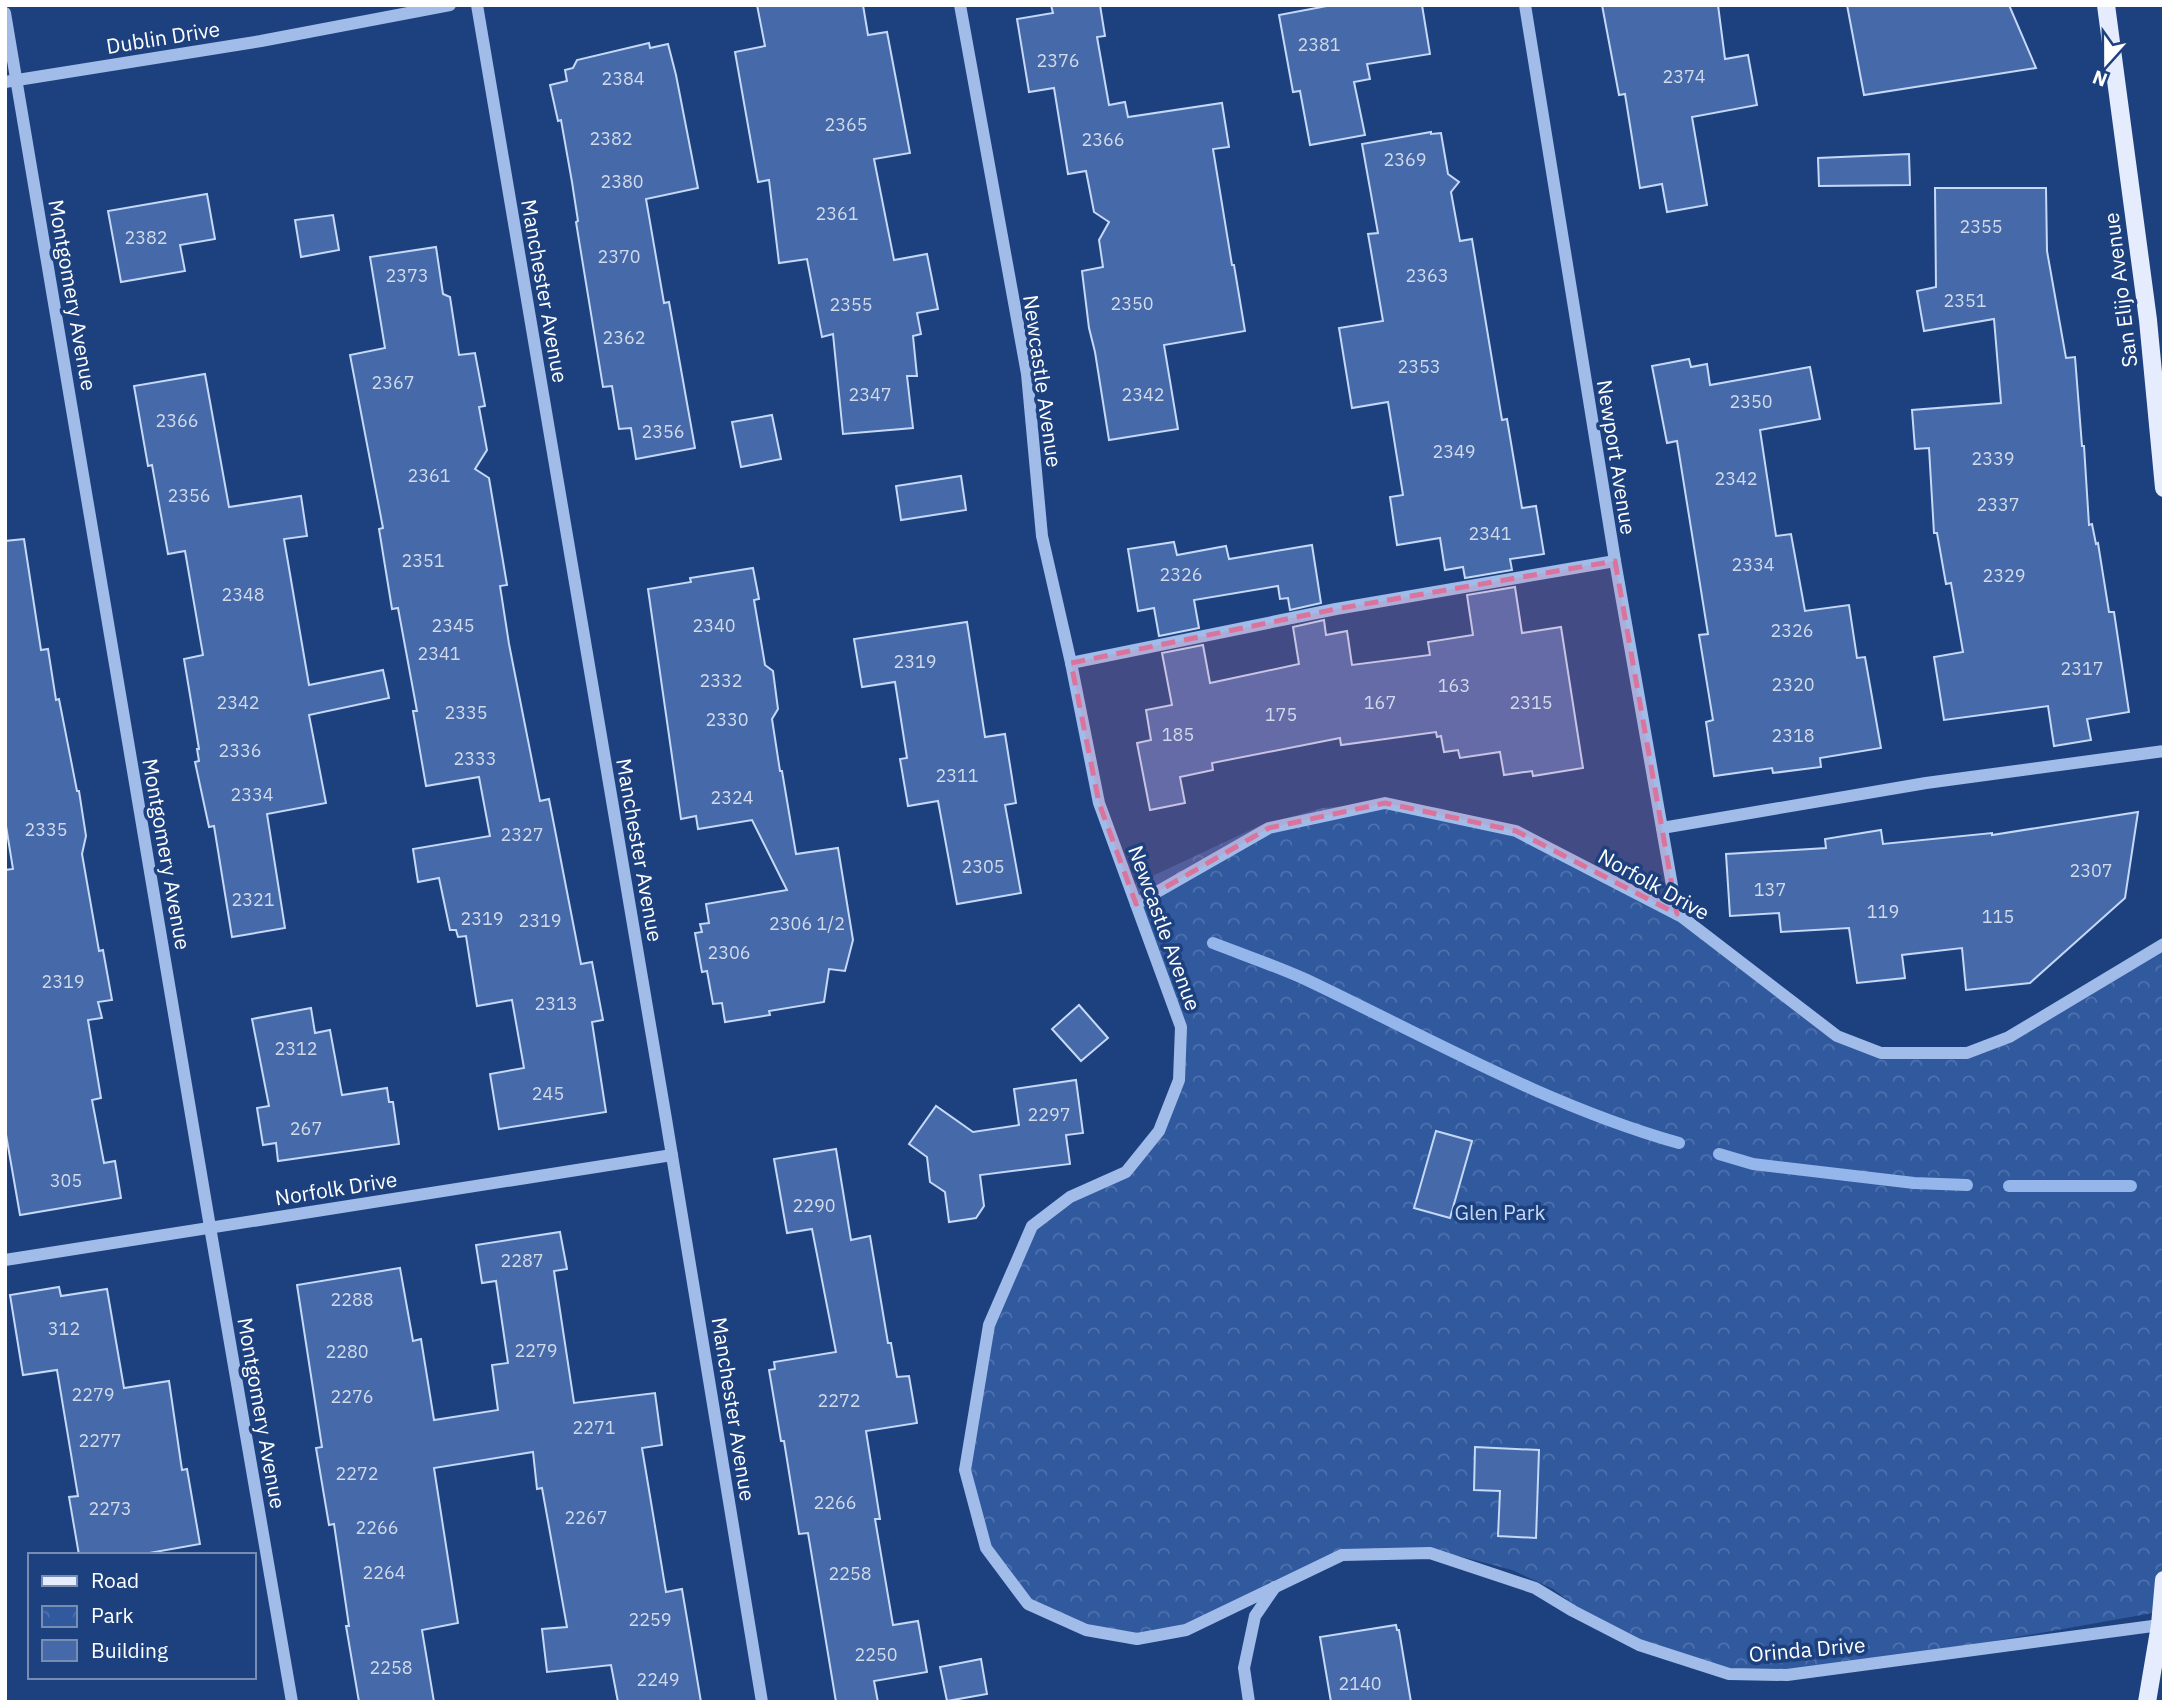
<svg xmlns="http://www.w3.org/2000/svg" width="2169" height="1707" viewBox="0 0 2169 1707" font-family="'IBM Plex Sans',sans-serif">
  <defs>
    <pattern id="park-crowns" width="20" height="18" patternUnits="userSpaceOnUse" patternTransform="scale(1.75)"><rect width="20" height="18" fill="#30599e"/><path d="M2 6a3 3 0 1 1 6 0M12 15a3 3 0 1 1 6 0" fill="none" stroke="#4f72ad"/></pattern>
  </defs>
  <rect width="100%" height="100%" fill="#1d417f"/>
  <polygon fill="url(#park-crowns)" points="1383,803 1440,808 1490,822 1677,914 1837,1034 1879,1052 1968,1054 2164,941 2164,1611 1792,1677 1685,1664 1577,1607 1553,1589 1512,1570 1459,1556 1343,1556 1236,1611 1151,1636 1097,1632 1032,1607 973,1526 967,1483 989,1320 1034,1226 1122,1168 1147,1145 1171,1097 1179,1044 1171,1008 1129,887 1261,825 1323,808"/>
  <g fill="none" stroke-linecap="round" stroke-linejoin="round">
    <g stroke="#94b6ea" stroke-width="12">
      <path d="M1213,943C1244,955 1276,966 1307,980C1429,1038 1548,1106 1679,1143"/>
      <polyline points="1719,1154 1753,1164 1914,1183 1967,1185"/>
      <polyline points="2009,1186 2131,1186"/>
    </g>
  </g>
  <g fill="#466aa9" stroke="#c5d8f6" stroke-width="2">
    <polygon points="757,5 863,5 868,35 887,32 910,153 874,159 894,260 927,254 938,309 917,313 921,334 913,336 917,376 907,376 913,428 843,434 833,334 822,337 807,259 779,263 769,180 758,182 735,52 765,46"/>
    <polygon points="1051,5 1100,5 1105,36 1097,37 1109,105 1125,102 1128,117 1222,103 1229,147 1213,149 1232,265 1234,265 1245,331 1164,345 1178,429 1109,440 1095,352 1089,328 1082,271 1103,267 1099,240 1109,222 1094,212 1086,171 1068,174 1054,88 1029,92 1017,19 1053,13"/>
    <polygon points="1332,5 1422,5 1430,54 1367,64 1370,79 1354,82 1365,135 1310,145 1300,91 1293,92 1279,15"/>
    <polygon points="1602,5 1718,5 1725,59 1748,55 1757,105 1692,117 1707,205 1667,212 1662,184 1640,188 1625,94 1619,95"/>
    <polygon points="1847,5 2009,5 2036,68 1864,95"/>
    <polygon points="649,43 650,48 668,44 676,75 698,188 646,199 664,303 669,302 695,448 636,459 631,428 619,429 612,386 603,387 576,222 578,221 572,182 561,120 558,121 550,85 567,81 565,70 573,68 577,60"/>
    <polygon points="1431,132 1431,134 1441,133 1448,174 1459,182 1451,192 1460,241 1472,239 1502,420 1507,419 1522,508 1536,506 1544,554 1510,559 1512,570 1465,578 1463,567 1445,570 1440,538 1397,545 1390,497 1403,495 1388,402 1352,408 1339,328 1383,321 1368,234 1378,233 1362,144"/>
    <polygon points="1909,154 1910,185 1819,186 1818,158"/>
    <polygon points="1935,188 2046,188 2047,251 2066,358 2075,357 2082,446 2084,446 2089,525 2092,524 2096,544 2098,543 2109,612 2114,612 2129,712 2087,719 2091,740 2054,746 2048,706 1944,720 1934,657 1963,652 1951,583 1946,584 1937,533 1934,533 1929,448 1915,449 1912,410 2001,403 1994,319 1924,331 1917,291 1936,287"/>
    <polygon points="207,194 215,239 180,245 185,271 121,282 108,211"/>
    <polygon points="333,215 339,250 301,257 295,220"/>
    <polygon points="436,247 443,294 450,297 459,355 475,353 485,406 479,407 487,450 475,469 489,478 507,585 500,586 509,644 540,801 549,799 581,964 592,962 603,1020 592,1022 606,1112 499,1129 490,1074 524,1068 512,1000 477,1006 466,936 458,937 456,930 450,930 439,878 418,882 413,849 490,836 479,777 426,786 413,711 417,711 398,608 392,609 379,529 383,528 350,355 385,348 370,257"/>
    <polygon points="1689,359 1691,367 1707,364 1710,385 1810,367 1820,419 1760,430 1776,536 1791,534 1805,611 1849,605 1857,658 1865,657 1881,748 1820,758 1821,767 1773,773 1772,768 1714,776 1706,722 1713,720 1699,635 1708,634 1677,441 1667,443 1652,366"/>
    <polygon points="205,374 229,507 301,496 307,536 284,539 309,685 383,670 389,698 309,715 326,803 267,814 285,928 232,937 214,826 209,827 195,762 199,761 197,749 199,749 184,659 203,655 185,551 168,554 152,465 148,466 134,386"/>
    <polygon points="772,415 781,459 741,467 732,422"/>
    <polygon points="961,476 966,510 901,520 896,486"/>
    <polygon points="24,539 41,650 48,649 56,700 59,699 77,791 79,791 86,836 82,854 99,951 103,950 112,1000 98,1002 102,1018 88,1020 101,1098 92,1100 104,1163 115,1161 121,1198 20,1215 5,1129 5,870 13,869 5,820 5,541"/>
    <polygon points="1174,542 1177,555 1226,546 1229,559 1312,545 1321,603 1290,610 1288,598 1280,599 1278,586 1194,600 1199,628 1159,636 1154,608 1138,611 1128,549"/>
    <polygon points="753,568 759,599 754,600 765,665 773,671 778,709 772,719 780,771 782,771 796,854 838,848 853,940 845,971 829,969 824,1002 769,1011 770,1015 725,1022 722,1003 713,1004 707,971 702,972 695,933 702,932 700,924 709,923 706,904 787,890 752,820 698,829 696,816 681,819 648,589 691,582 690,578"/>
    <polygon points="1515,587 1522,633 1561,627 1583,768 1533,776 1532,771 1504,775 1500,752 1460,758 1458,750 1444,752 1441,736 1437,737 1436,732 1341,745 1340,738 1212,763 1213,770 1180,777 1185,803 1150,810 1137,743 1151,740 1146,710 1172,705 1162,653 1203,645 1210,683 1299,664 1293,627 1324,620 1326,635 1347,631 1352,665 1430,655 1428,642 1473,635 1467,595"/>
    <polygon points="967,622 985,737 1005,734 1016,803 1005,805 1021,893 957,904 938,801 908,806 900,759 907,758 895,682 862,687 854,639"/>
    <polygon points="2138,812 2125,898 2030,983 1966,990 1962,948 1902,955 1905,978 1857,983 1849,928 1781,932 1779,913 1730,916 1726,854 1826,848 1825,839 1881,830 1883,844 1992,833 1992,835"/>
    <polygon points="1079,1005 1108,1038 1081,1061 1052,1029"/>
    <polygon points="311,1008 315,1033 330,1030 342,1095 387,1088 389,1102 393,1102 399,1144 278,1161 276,1143 263,1145 257,1108 269,1106 252,1019"/>
    <polygon points="1076,1080 1083,1133 1066,1135 1070,1164 980,1175 984,1206 976,1218 949,1222 945,1192 930,1182 927,1157 909,1144 936,1106 973,1132 1019,1125 1014,1089"/>
    <polygon points="1436,1131 1472,1141 1450,1218 1414,1208"/>
    <polygon points="836,1149 851,1240 870,1236 888,1343 891,1343 897,1377 909,1376 917,1423 866,1431 880,1519 875,1519 893,1625 918,1621 927,1672 874,1681 878,1702 836,1702 808,1533 799,1534 784,1441 781,1441 769,1370 775,1369 774,1362 836,1352 812,1229 787,1233 774,1159"/>
    <polygon points="560,1232 567,1269 554,1271 574,1403 655,1393 662,1445 642,1448 666,1592 682,1589 701,1702 618,1702 611,1665 547,1672 542,1629 567,1627 542,1488 537,1489 533,1452 434,1468 458,1623 422,1630 434,1702 359,1702 346,1626 349,1626 334,1524 329,1525 316,1448 322,1447 297,1285 400,1268 413,1341 421,1339 434,1420 498,1410 492,1365 508,1363 496,1281 482,1283 476,1245"/>
    <polygon points="59,1287 61,1296 107,1289 124,1388 169,1381 182,1470 187,1469 200,1544 138,1555 79,1555 69,1497 78,1496 57,1370 23,1375 10,1295"/>
    <polygon points="1475,1447 1539,1450 1536,1538 1498,1536 1500,1491 1474,1490"/>
    <polygon points="1396,1625 1397,1630 1399,1630 1411,1702 1331,1702 1320,1637"/>
    <polygon points="981,1659 987,1694 947,1701 940,1667"/>
  </g>
  <g fill="none" stroke-linecap="round" stroke-linejoin="round">
    <g stroke="#a1bce8" stroke-width="12">
      <polyline points="477,5 666,1119 762,1702"/>
      <polyline points="960,5 1027,374 1042,536 1071,663 1099,803 1181,1027 1179,1080 1159,1131 1126,1172 1070,1197 1032,1226 989,1325 965,1470 986,1548 1028,1604 1086,1630 1137,1639 1186,1630 1342,1555 1430,1553 1535,1588 1573,1611 1639,1645 1729,1674 1787,1675 2160,1625"/>
      <polyline points="1525,5 1615,561 1677,914"/>
      <polyline points="5,13 210,1227 292,1702"/>
      <polyline points="5,82 261,41 450,5"/>
      <polyline points="1071,663 1336,609 1615,561"/>
      <polyline points="1662,828 1926,783 2164,751"/>
      <polyline points="1136,904 1269,828 1385,803 1516,831 1682,917 1837,1036 1881,1053 1967,1053 2009,1037 2164,944"/>
      <polyline points="5,1260 672,1155"/>
      <polyline points="1249,1702 1244,1668 1255,1616 1275,1587"/>
    </g>
    <g stroke="#e4ecfe" stroke-width="18">
      <polyline points="2106,5 2148,320 2164,488"/>
      <polyline points="2147,1702 2160,1625 2164,1580"/>
    </g>
  </g>
  <path fill="#da749d" fill-opacity="0.2" stroke="#da749d" stroke-width="5" stroke-dasharray="14 9" stroke-linejoin="round" d="M1615,561L1677,914L1516,831L1385,803L1269,828L1136,904L1099,803L1071,663L1336,609Z"/>
  <g text-anchor="middle" dominant-baseline="central" stroke-width="7" stroke-linejoin="round" paint-order="stroke">
    <g font-size="18" fill="#d1daea">
      <text x="1319" y="44">2381</text>
      <text x="1058" y="60">2376</text>
      <text x="1684" y="76">2374</text>
      <text x="623" y="78">2384</text>
      <text x="846" y="124">2365</text>
      <text x="611" y="138">2382</text>
      <text x="1103" y="139">2366</text>
      <text x="1405" y="159">2369</text>
      <text x="622" y="181">2380</text>
      <text x="837" y="213">2361</text>
      <text x="1981" y="226">2355</text>
      <text x="146" y="237">2382</text>
      <text x="619" y="256">2370</text>
      <text x="407" y="275">2373</text>
      <text x="1427" y="275">2363</text>
      <text x="1965" y="300">2351</text>
      <text x="1132" y="303">2350</text>
      <text x="851" y="304">2355</text>
      <text x="624" y="337">2362</text>
      <text x="1419" y="366">2353</text>
      <text x="393" y="382">2367</text>
      <text x="870" y="394">2347</text>
      <text x="1143" y="394">2342</text>
      <text x="1751" y="401">2350</text>
      <text x="177" y="420">2366</text>
      <text x="663" y="431">2356</text>
      <text x="1454" y="451">2349</text>
      <text x="1993" y="458">2339</text>
      <text x="429" y="475">2361</text>
      <text x="1736" y="478">2342</text>
      <text x="189" y="495">2356</text>
      <text x="1998" y="504">2337</text>
      <text x="1490" y="533">2341</text>
      <text x="423" y="560">2351</text>
      <text x="1753" y="564">2334</text>
      <text x="1181" y="574">2326</text>
      <text x="2004" y="575">2329</text>
      <text x="243" y="594">2348</text>
      <text x="453" y="625">2345</text>
      <text x="714" y="625">2340</text>
      <text x="1792" y="630">2326</text>
      <text x="439" y="653">2341</text>
      <text x="915" y="661">2319</text>
      <text x="2082" y="668">2317</text>
      <text x="721" y="680">2332</text>
      <text x="1793" y="684">2320</text>
      <text x="1454" y="685">163</text>
      <text x="238" y="702">2342</text>
      <text x="1380" y="702">167</text>
      <text x="1531" y="702">2315</text>
      <text x="466" y="712">2335</text>
      <text x="1281" y="714">175</text>
      <text x="727" y="719">2330</text>
      <text x="1178" y="734">185</text>
      <text x="1793" y="735">2318</text>
      <text x="240" y="750">2336</text>
      <text x="475" y="758">2333</text>
      <text x="957" y="775">2311</text>
      <text x="252" y="794">2334</text>
      <text x="732" y="797">2324</text>
      <text x="46" y="829">2335</text>
      <text x="522" y="834">2327</text>
      <text x="983" y="866">2305</text>
      <text x="2091" y="870">2307</text>
      <text x="1770" y="889">137</text>
      <text x="253" y="899">2321</text>
      <text x="1883" y="911">119</text>
      <text x="1998" y="916">115</text>
      <text x="482" y="918">2319</text>
      <text x="540" y="920">2319</text>
      <text x="807" y="923">2306 1/2</text>
      <text x="729" y="952">2306</text>
      <text x="63" y="981">2319</text>
      <text x="556" y="1003">2313</text>
      <text x="296" y="1048">2312</text>
      <text x="548" y="1093">245</text>
      <text x="1049" y="1114">2297</text>
      <text x="306" y="1128">267</text>
      <text x="66" y="1180">305</text>
      <text x="814" y="1205">2290</text>
      <text x="522" y="1260">2287</text>
      <text x="352" y="1299">2288</text>
      <text x="64" y="1328">312</text>
      <text x="536" y="1350">2279</text>
      <text x="347" y="1351">2280</text>
      <text x="93" y="1394">2279</text>
      <text x="352" y="1396">2276</text>
      <text x="839" y="1400">2272</text>
      <text x="594" y="1427">2271</text>
      <text x="100" y="1440">2277</text>
      <text x="357" y="1473">2272</text>
      <text x="835" y="1502">2266</text>
      <text x="110" y="1508">2273</text>
      <text x="586" y="1517">2267</text>
      <text x="377" y="1527">2266</text>
      <text x="384" y="1572">2264</text>
      <text x="850" y="1573">2258</text>
      <text x="650" y="1619">2259</text>
      <text x="876" y="1654">2250</text>
      <text x="391" y="1667">2258</text>
      <text x="658" y="1679">2249</text>
      <text x="1360" y="1683">2140</text>
    </g>
    <g font-size="21" fill="#fff" stroke="#1d417f">
      <text transform="translate(163 37) rotate(-9)">Dublin Drive</text>
      <text transform="translate(2120 290) rotate(-97)">San Elijo Avenue</text>
      <text transform="translate(545 291) rotate(80)">Manchester Avenue</text>
      <text transform="translate(73 295) rotate(80)">Montgomery Avenue</text>
      <text transform="translate(1043 381) rotate(82)">Newcastle Avenue</text>
      <text transform="translate(1617 457) rotate(81)">Newport Avenue</text>
      <text transform="translate(640 850) rotate(80)">Manchester Avenue</text>
      <text transform="translate(167 854) rotate(80)">Montgomery Avenue</text>
      <text transform="translate(1654 884) rotate(29)">Norfolk Drive</text>
      <text transform="translate(1165 928) rotate(70)">Newcastle Avenue</text>
      <text transform="translate(336 1188) rotate(-9)">Norfolk Drive</text>
      <text transform="translate(734 1409) rotate(81)">Manchester Avenue</text>
      <text transform="translate(262 1413) rotate(80)">Montgomery Avenue</text>
      <text transform="translate(1807 1649) rotate(-5)">Orinda Drive</text>
    </g>
    <g font-size="21" fill="#c5d8f6" stroke="#1d417f">
      <text x="1500" y="1212">Glen Park</text>
    </g>
  </g>
  <rect width="2169" height="1707" fill="none" stroke="#ffffff" stroke-width="14"/>
  <rect x="28" y="1553" width="228" height="126" fill="#1d417f" stroke="#778db2" stroke-width="2"/>
  <rect x="42" y="1576" width="35" height="10" fill="#e4ecfe" stroke="#778db2" stroke-width="2"/>
  <text x="91" y="1588" font-size="21" fill="#ffffff">Road</text>
  <rect x="42" y="1606" width="35" height="21" fill="url(#park-crowns)" stroke="#778db2" stroke-width="2"/>
  <text x="91" y="1623" font-size="21" fill="#ffffff">Park</text>
  <rect x="42" y="1640" width="35" height="21" fill="#466aa9" stroke="#778db2" stroke-width="2"/>
  <text x="91" y="1658" font-size="21" fill="#ffffff">Building</text>
  <g transform="translate(2106 63) rotate(201)" stroke="#1d417f" stroke-width="5" paint-order="stroke">
  <path d="M0-5L12 26L0 18L-12 26Z" fill="#ffffff"/>
  <text y="-10" font-size="19" font-weight="bold" text-anchor="middle" fill="#ffffff">N</text>
  </g>
</svg>
